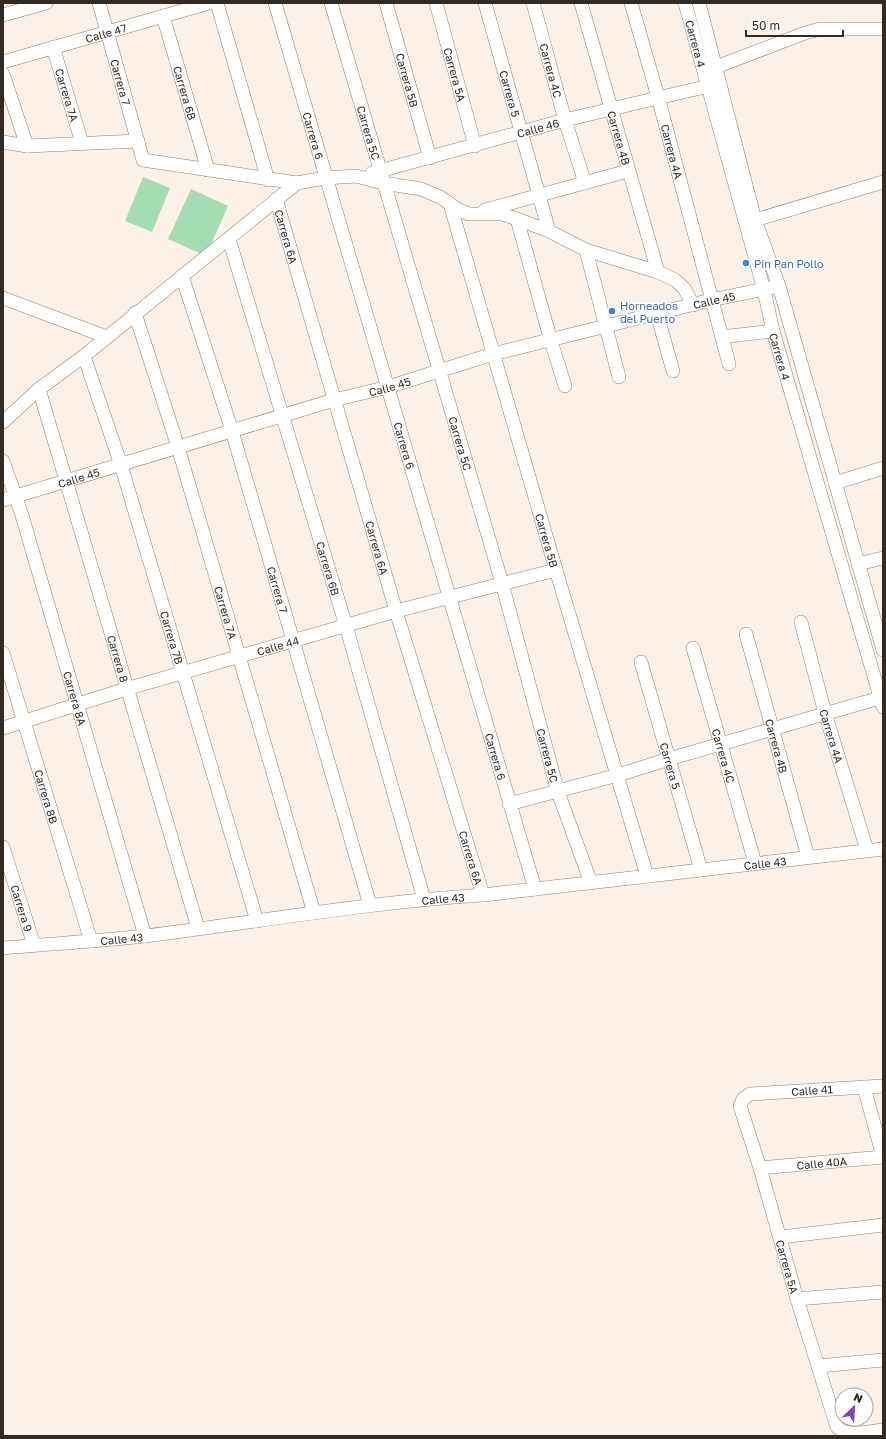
<svg xmlns="http://www.w3.org/2000/svg" width="886" height="1439" viewBox="0 0 886 1439" font-family="'Golos Text',sans-serif">
  <rect width="100%" height="100%" fill="#fcf1e8"/>
  <g fill="#a4dcb3">
    <polygon points="143,177 170,188 152,232 125,221"/>
    <polygon points="191,189 228,206 206,256 168,239"/>
  </g>
  <g fill="none" stroke-linecap="round" stroke-linejoin="round">
    <defs>
      <g id="minor">
        <path id="s1" d="M99,3L143,160L297,183L325,178L356,176L383,183L421,189L440,197L459,210L469,214H502L517,219L549,231L586,250L658,272L675,280L684,288L693,305"/>
        <polyline points="217,3 268,180"/>
        <path id="s2" d="M275,3L535,889"/>
        <path id="s3" d="M331,3L502,583L558,792L591,883"/>
        <path id="s4" d="M386,3L430,158"/>
        <path id="s5" d="M436,3L475,146"/>
        <path id="s6" d="M485,3L549,231"/>
        <path id="s7" d="M533,3L565,120L585,183"/>
        <path id="s8" d="M581,3L658,272"/>
        <path id="s9" d="M631,3L658,97L729,364"/>
        <path id="s10" d="M685,3L764,290L773,331L883,707"/>
        <polyline points="699,3 755,220 779,286 883,650"/>
        <polyline points="3,15 46,3"/>
        <path id="s11" d="M163,16L208,170"/>
        <path id="s12" d="M53,47L82,143"/>
        <path id="s13" d="M3,62L209,3"/>
        <polyline points="708,70 805,33 820,29 883,29"/>
        <polyline points="3,74 27,146"/>
        <polyline points="3,142 27,146 138,141"/>
        <path id="s14" d="M372,173L565,120L717,84"/>
        <path id="s15" d="M276,199L396,611L483,895"/>
        <path id="s16" d="M450,204L556,570L647,876"/>
        <polyline points="485,210 628,171"/>
        <polyline points="517,219 551,341 565,386"/>
        <polyline points="755,220 883,182"/>
        <path id="s17" d="M229,239L346,626L424,899"/>
        <polyline points="586,250 619,377"/>
        <path id="s18" d="M182,276L232,431L370,905"/>
        <polyline points="3,298 107,337"/>
        <path id="s19" d="M135,313L178,447L314,913"/>
        <polyline points="657,314 673,371"/>
        <polyline points="722,337 773,331"/>
        <path id="s20" d="M84,356L121,465L257,921"/>
        <path id="s21" d="M39,389L198,928"/>
        <polyline points="3,422 39,389 84,356 297,183"/>
        <path id="s22" d="M3,461L21,512L145,936"/>
        <polyline points="835,483 883,468"/>
        <path id="s23" d="M3,500L334,400L388,387L493,354L711,300L779,286"/>
        <polyline points="858,564 883,558"/>
        <path id="s24" d="M801,622L825,713L867,850"/>
        <path id="s25" d="M746,634L808,857"/>
        <path id="s26" d="M693,648L755,863"/>
        <path id="s27" d="M3,653L91,941"/>
        <path id="s28" d="M641,662L701,870"/>
        <path id="s29" d="M3,728L126,689L396,611L556,570"/>
        <polyline points="509,804 618,775 669,759 883,697"/>
        <path id="s30" d="M3,847L34,945"/>
        <path id="s31" d="M3,948C50,944 98,941 145,936C258,922 369,902 483,895L883,849"/>
        <path id="s32" d="M883,1086L750,1094L743,1099L740,1106L760,1168L797,1299L837,1427C848,1438 869,1431 883,1430"/>
        <polyline points="864,1087 883,1157"/>
        <path id="s33" d="M760,1168L883,1157"/>
        <polyline points="781,1237 883,1225"/>
        <polyline points="797,1299 883,1292"/>
        <polyline points="818,1366 883,1360"/>
      </g>
    </defs>
    <use href="#minor" stroke="#918073" stroke-width="14"/>
    <use href="#minor" stroke="#fff" stroke-width="13"/>
  </g>
  <g fill="#3f7fe0" stroke="#fff" stroke-width="1.5">
    <circle cx="746" cy="263" r="4"/>
    <circle cx="612" cy="311" r="4"/>
  </g>
  <g text-anchor="middle" dominant-baseline="central" stroke-width="3" stroke-linejoin="round" paint-order="stroke">
    <g font-size="11" fill="#312a25" stroke="#fff">
      <text stroke="none"><textPath href="#s13" startOffset="107">Calle 47</textPath></text>
      <text stroke="none"><textPath href="#s10" startOffset="42">Carrera 4</textPath></text>
      <text stroke="none"><textPath href="#s7" startOffset="70">Carrera 4C</textPath></text>
      <text stroke="none"><textPath href="#s5" startOffset="74">Carrera 5A</textPath></text>
      <text stroke="none"><textPath href="#s4" startOffset="80">Carrera 5B</textPath></text>
      <text stroke="none"><textPath href="#s1" startOffset="82">Carrera 7</textPath></text>
      <text stroke="none"><textPath href="#s11" startOffset="80">Carrera 6B</textPath></text>
      <text stroke="none"><textPath href="#s6" startOffset="94">Carrera 5</textPath></text>
      <text stroke="none"><textPath href="#s12" startOffset="50">Carrera 7A</textPath></text>
      <text stroke="none"><textPath href="#s14" startOffset="172">Calle 46</textPath></text>
      <text stroke="none"><textPath href="#s3" startOffset="135">Carrera 5C</textPath></text>
      <text stroke="none"><textPath href="#s2" startOffset="138">Carrera 6</textPath></text>
      <text stroke="none"><textPath href="#s8" startOffset="140">Carrera 4B</textPath></text>
      <text stroke="none"><textPath href="#s9" startOffset="154">Carrera 4A</textPath></text>
      <text stroke="none"><textPath href="#s15" startOffset="39">Carrera 6A</textPath></text>
      <text stroke="none"><textPath href="#s23" startOffset="739">Calle 45</textPath></text>
      <text stroke="none"><textPath href="#s10" startOffset="366">Carrera 4</textPath></text>
      <text stroke="none"><textPath href="#s23" startOffset="403">Calle 45</textPath></text>
      <text stroke="none"><textPath href="#s3" startOffset="459">Carrera 5C</textPath></text>
      <text stroke="none"><textPath href="#s2" startOffset="461">Carrera 6</textPath></text>
      <text stroke="none"><textPath href="#s23" startOffset="79">Calle 45</textPath></text>
      <text stroke="none"><textPath href="#s16" startOffset="350">Carrera 5B</textPath></text>
      <text stroke="none"><textPath href="#s15" startOffset="363">Carrera 6A</textPath></text>
      <text stroke="none"><textPath href="#s17" startOffset="344">Carrera 6B</textPath></text>
      <text stroke="none"><textPath href="#s18" startOffset="328">Carrera 7</textPath></text>
      <text stroke="none"><textPath href="#s19" startOffset="313">Carrera 7A</textPath></text>
      <text stroke="none"><textPath href="#s20" startOffset="295">Carrera 7B</textPath></text>
      <text stroke="none"><textPath href="#s29" startOffset="287">Calle 44</textPath></text>
      <text stroke="none"><textPath href="#s21" startOffset="281">Carrera 8</textPath></text>
      <text stroke="none"><textPath href="#s22" startOffset="248">Carrera 8A</textPath></text>
      <text stroke="none"><textPath href="#s24" startOffset="118">Carrera 4A</textPath></text>
      <text stroke="none"><textPath href="#s25" startOffset="116">Carrera 4B</textPath></text>
      <text stroke="none"><textPath href="#s3" startOffset="783">Carrera 5C</textPath></text>
      <text stroke="none"><textPath href="#s26" startOffset="112">Carrera 4C</textPath></text>
      <text stroke="none"><textPath href="#s2" startOffset="785">Carrera 6</textPath></text>
      <text stroke="none"><textPath href="#s28" startOffset="108">Carrera 5</textPath></text>
      <text stroke="none"><textPath href="#s27" startOffset="150">Carrera 8B</textPath></text>
      <text stroke="none"><textPath href="#s15" startOffset="687">Carrera 6A</textPath></text>
      <text stroke="none"><textPath href="#s31" startOffset="767">Calle 43</textPath></text>
      <text stroke="none"><textPath href="#s31" startOffset="443">Calle 43</textPath></text>
      <text stroke="none"><textPath href="#s30" startOffset="64">Carrera 9</textPath></text>
      <text stroke="none"><textPath href="#s31" startOffset="119">Calle 43</textPath></text>
      <text transform="translate(812 1090) rotate(-4)">Calle 41</text>
      <text stroke="none"><textPath href="#s33" startOffset="62">Calle 40A</textPath></text>
      <text stroke="none"><textPath href="#s32" startOffset="317">Carrera 5A</textPath></text>
    </g>
    <g font-size="11" fill="#366cbe" stroke="#fff" text-anchor="start">
      <text x="754" y="263">Pin Pan Pollo</text>
      <text x="620" y="305">Horneados<tspan x="620" dy="13">del Puerto</tspan></text>
    </g>
  </g>
  <rect width="886" height="1439" fill="none" stroke="#312a25" stroke-width="8"/>
  <g transform="translate(854 1407) rotate(25)"><circle r="19" fill="#ffffff" stroke="#adaaa8"/>
  <path d="M0-3L7 15L0 10L-7 15Z" fill="#7c47be"/>
  <text y="-6" font-size="11" font-weight="bold" text-anchor="middle" fill="#312a25">N</text>
  </g>
  <path d="M746 30v6h97v-6" fill="none" stroke="#312a25" stroke-width="2"/>
  <text x="752" y="30" font-size="12" fill="#312a25" stroke="#ffffff" stroke-width="3" paint-order="stroke">50 m</text>
</svg>
